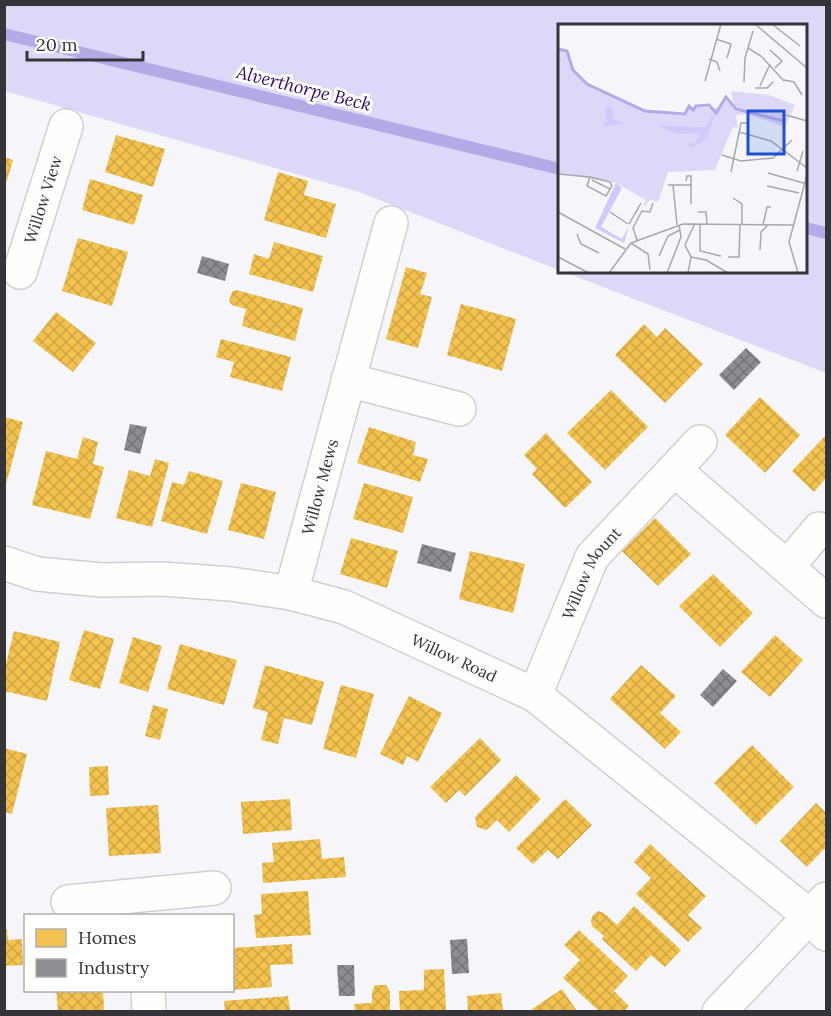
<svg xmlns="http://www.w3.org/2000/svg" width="831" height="1016" viewBox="0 0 831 1016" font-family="Lora,serif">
  <defs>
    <pattern id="homes-cross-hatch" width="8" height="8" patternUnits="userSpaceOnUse" patternTransform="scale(1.5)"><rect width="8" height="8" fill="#f2c14e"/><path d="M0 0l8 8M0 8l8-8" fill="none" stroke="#d0a645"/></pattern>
    <pattern id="industry-cross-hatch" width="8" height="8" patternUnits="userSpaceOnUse" patternTransform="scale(1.5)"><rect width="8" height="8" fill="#8d8d92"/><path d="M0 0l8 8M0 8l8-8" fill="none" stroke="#747478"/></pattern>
  </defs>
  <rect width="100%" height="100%" fill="#f5f5fa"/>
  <polygon fill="#ddd8f8" points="4,5 826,5 826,373 564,272 806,272 806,26 560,26 559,270 359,192 5,91"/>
  <g fill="url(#homes-cross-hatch)">
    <polygon points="116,135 165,149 153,187 105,172"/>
    <polygon points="4,157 13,160 5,187 4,187"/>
    <polygon points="278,172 308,181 304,195 336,204 326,238 264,220"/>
    <polygon points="90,179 143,195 134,225 82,210"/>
    <polygon points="78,238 128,252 112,306 62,291"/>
    <polygon points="274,242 323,256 313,292 249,274 254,254 269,259"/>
    <polygon points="406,267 427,273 420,294 432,297 418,348 386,339"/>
    <polygon points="236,290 303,308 295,341 242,326 246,309 232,305 229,301 232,292"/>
    <polygon points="461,304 516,319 502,371 447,355"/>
    <polygon points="56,312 96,343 73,372 33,341"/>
    <polygon points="644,324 657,337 665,328 703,364 665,403 615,355"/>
    <polygon points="221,339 291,357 282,391 230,377 234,362 216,357"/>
    <polygon points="611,390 648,427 605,470 567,433"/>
    <polygon points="760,397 800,435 765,473 725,435"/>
    <polygon points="4,417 23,422 5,488 4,488"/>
    <polygon points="369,427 416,442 413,455 428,459 420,482 357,463"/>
    <polygon points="546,433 592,482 565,508 532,474 537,469 524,455"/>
    <polygon points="825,436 826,478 814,492 792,471"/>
    <polygon points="83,437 98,442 93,464 104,467 90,519 32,505 46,451 77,459"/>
    <polygon points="155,459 169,463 152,527 116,518 129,470 150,476"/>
    <polygon points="189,471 223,481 207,534 161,521 172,482 184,485"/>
    <polygon points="241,483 276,492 264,539 228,530"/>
    <polygon points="364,483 413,497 403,533 353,519"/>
    <polygon points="655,518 691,554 658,586 622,551"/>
    <polygon points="351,538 398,551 387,588 340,574"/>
    <polygon points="470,551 525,564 513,613 459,599"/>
    <polygon points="713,574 753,613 720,647 679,606"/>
    <polygon points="84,630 114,639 100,689 69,680"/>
    <polygon points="14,631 60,642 47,701 4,691 4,672"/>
    <polygon points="775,635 803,660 770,697 741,672"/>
    <polygon points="133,637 162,646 148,692 119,683"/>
    <polygon points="180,644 237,660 224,705 167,689"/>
    <polygon points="265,665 324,682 312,725 284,718 278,744 261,740 268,712 253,708"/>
    <polygon points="641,665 676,696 660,713 681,732 665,749 610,699"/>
    <polygon points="341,685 374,694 356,758 323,749"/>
    <polygon points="409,696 442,713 418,762 407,756 403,765 380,754"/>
    <polygon points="153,705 168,709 160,740 145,736"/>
    <polygon points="480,738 501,760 465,796 459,790 446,803 430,787"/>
    <polygon points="752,745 794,787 756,825 714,783"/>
    <polygon points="4,748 27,754 12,814 4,812"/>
    <polygon points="108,766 109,795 90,796 89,767"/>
    <polygon points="516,775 541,799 509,832 497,820 487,830 477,827 475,817"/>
    <polygon points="290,799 292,830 243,834 241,802"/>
    <polygon points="565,799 592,825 558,859 548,850 533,864 516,848"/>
    <polygon points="816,803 826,813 826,847 807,867 780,841"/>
    <polygon points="158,805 161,853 109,856 106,808"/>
    <polygon points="320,839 322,859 344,857 346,877 263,883 262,863 274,862 272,843"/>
    <polygon points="650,844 706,896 688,915 702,928 688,942 636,894 651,878 634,862"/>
    <polygon points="308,891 311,935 256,938 254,915 262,914 261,894"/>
    <polygon points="634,906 681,950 665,967 651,955 636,971 602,939 604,936 592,926 591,920 593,915 598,911 604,913 617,925"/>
    <polygon points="7,929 8,940 22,939 23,965 4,966 4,930"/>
    <polygon points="579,930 628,976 614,991 629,1006 624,1011 599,1011 563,978 580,960 564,945"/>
    <polygon points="292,944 293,964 270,965 272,987 232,990 232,948"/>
    <polygon points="444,969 446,1011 400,1011 399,991 424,990 424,970"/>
    <polygon points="375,985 386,985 390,992 390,1011 355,1011 354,1004 372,1003 372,992"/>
    <polygon points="562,989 577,1011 534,1011 532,1009"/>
    <polygon points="56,990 103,990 104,1011 58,1011"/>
    <polygon points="501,993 503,1011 468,1011 467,996"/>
    <polygon points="288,996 290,1011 225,1011 224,1001"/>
  </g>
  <g fill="url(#industry-cross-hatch)">
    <polygon points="202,256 229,264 225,281 197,273"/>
    <polygon points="746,348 761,362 734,390 719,375"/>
    <polygon points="130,424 147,427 140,454 124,450"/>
    <polygon points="422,544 456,553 451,572 417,563"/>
    <polygon points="723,669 737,681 713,707 700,695"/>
    <polygon points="467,939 469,973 452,974 450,940"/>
    <polygon points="337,965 354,965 355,996 339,996"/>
  </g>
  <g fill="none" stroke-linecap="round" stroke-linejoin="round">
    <g stroke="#b6a9e7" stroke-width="12">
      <polyline points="4,34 560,169"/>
      <polyline points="806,228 826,233"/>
    </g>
    <defs>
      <g id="minor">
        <path id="s1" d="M20,272L66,126"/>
        <polyline points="348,380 459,409"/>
        <polyline points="676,471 826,601"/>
        <path id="s2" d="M4,563L37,574L102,580L162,579L231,584L291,593L344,607L535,695L811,917L826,934"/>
        <polyline points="788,566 819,529"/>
        <path id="s3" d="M291,593L391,223"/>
        <path id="s4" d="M535,695L592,557L700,442"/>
        <polyline points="68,902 214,888"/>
        <polyline points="148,990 149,1012"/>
        <polyline points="719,1012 826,899"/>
      </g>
    </defs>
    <use href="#minor" stroke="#d0cfd4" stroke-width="36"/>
    <use href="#minor" stroke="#fefefe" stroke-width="33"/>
  </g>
  <g text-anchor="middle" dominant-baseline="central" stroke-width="6" stroke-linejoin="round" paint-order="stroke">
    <g font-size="16" fill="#353439" stroke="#fff">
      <text stroke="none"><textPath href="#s1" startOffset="76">Willow View</textPath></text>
      <text stroke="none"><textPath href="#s3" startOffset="110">Willow Mews</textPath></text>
      <text stroke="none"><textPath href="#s4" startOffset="135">Willow Mount</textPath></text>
      <text stroke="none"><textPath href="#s2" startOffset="466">Willow Road</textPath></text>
    </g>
    <g font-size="18" font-style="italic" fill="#350873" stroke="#fff">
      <text transform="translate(304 88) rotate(14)">Alverthorpe Beck</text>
    </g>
  </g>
  <g transform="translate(558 24)">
    <rect width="249" height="249" fill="#f5f5fa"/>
    <path d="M0,26L8,28L17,50L26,59L85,87L127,90L131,83L161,84L168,76L176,83L173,67L211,71L237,81L227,103L188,90L178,91L180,104L175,103L157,146L110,148L100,178L92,176L83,185L88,176L58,159L0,149Z" fill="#ddd8f8"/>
    <path d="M47,83L56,85L54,94L67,100L45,102L49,97ZM151,90L156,93L149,114L134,124L130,120L138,118L143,109L119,110L100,102L146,103L153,96ZM58,159L64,164L43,203L64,215L71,202L66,219L37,204Z" fill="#d3c8fc"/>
    <path fill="none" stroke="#b6a9e7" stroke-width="3" d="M0,25L9,27L15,46L29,60L87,87L127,90L131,82L135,86L138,82L151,81L158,89L168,73L178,85L226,97"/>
    <path fill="none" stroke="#a8a8ad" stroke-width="1.5" d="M197,0L249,44M214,0L242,22M158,15L173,20L169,34M190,24L203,32L226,57M212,26L224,37L217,44M151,35L159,38L162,47M226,56L236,58L244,71M147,57L163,0M186,58L187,34L195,7M202,62L212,40M197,64H209L215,58M228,91L249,97M181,108L213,117L249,144M164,131L183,137L215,134L234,116M239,147L245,127M173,148L183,99H191M210,149L249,160M0,150L32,153L52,158L54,162L48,172L29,162L32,153M34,156L52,165M128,157L129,152H133V180M110,161H134M115,161L119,201M209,162L241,169M175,174L184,180V200M0,188L67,225M52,188L70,200M140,188H148L149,200M71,200L83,179M142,200V227L163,232M205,201L209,183H213M19,210L23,220L41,229M79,216L75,204L84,187L92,188L95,179M73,219L90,230L92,246M202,226L203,208L210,201M101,232L110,212L122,206M0,233L31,249M133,233L148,236L170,249M170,233H181L182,200M51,249L73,219L125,200L235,201M109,249L123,213L121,201M130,249L133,233L127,221L137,199M240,249L231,218L249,151"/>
    <path fill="#1d4ed8" fill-opacity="0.15" stroke="#1d4ed8" stroke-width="3" d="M190,87H226V130H190Z"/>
    <rect width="249" height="249" fill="none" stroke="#353439" stroke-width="3"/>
  </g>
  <rect width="831" height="1016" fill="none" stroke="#353439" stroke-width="12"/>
  <rect x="24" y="914" width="210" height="78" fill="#ffffff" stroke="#aeaeb0" stroke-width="1.5"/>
  <rect x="36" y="929" width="30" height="18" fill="#f2c14e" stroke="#aeaeb0" stroke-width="1.5"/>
  <text x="78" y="944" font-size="18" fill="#353439">Homes</text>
  <rect x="36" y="959" width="30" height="18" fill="#8d8d92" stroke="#aeaeb0" stroke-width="1.5"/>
  <text x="78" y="974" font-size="18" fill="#353439">Industry</text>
  <path d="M27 51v9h116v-9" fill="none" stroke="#353439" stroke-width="3"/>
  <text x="36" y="51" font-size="18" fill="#353439" stroke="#ffffff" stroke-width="4.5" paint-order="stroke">20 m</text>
</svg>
